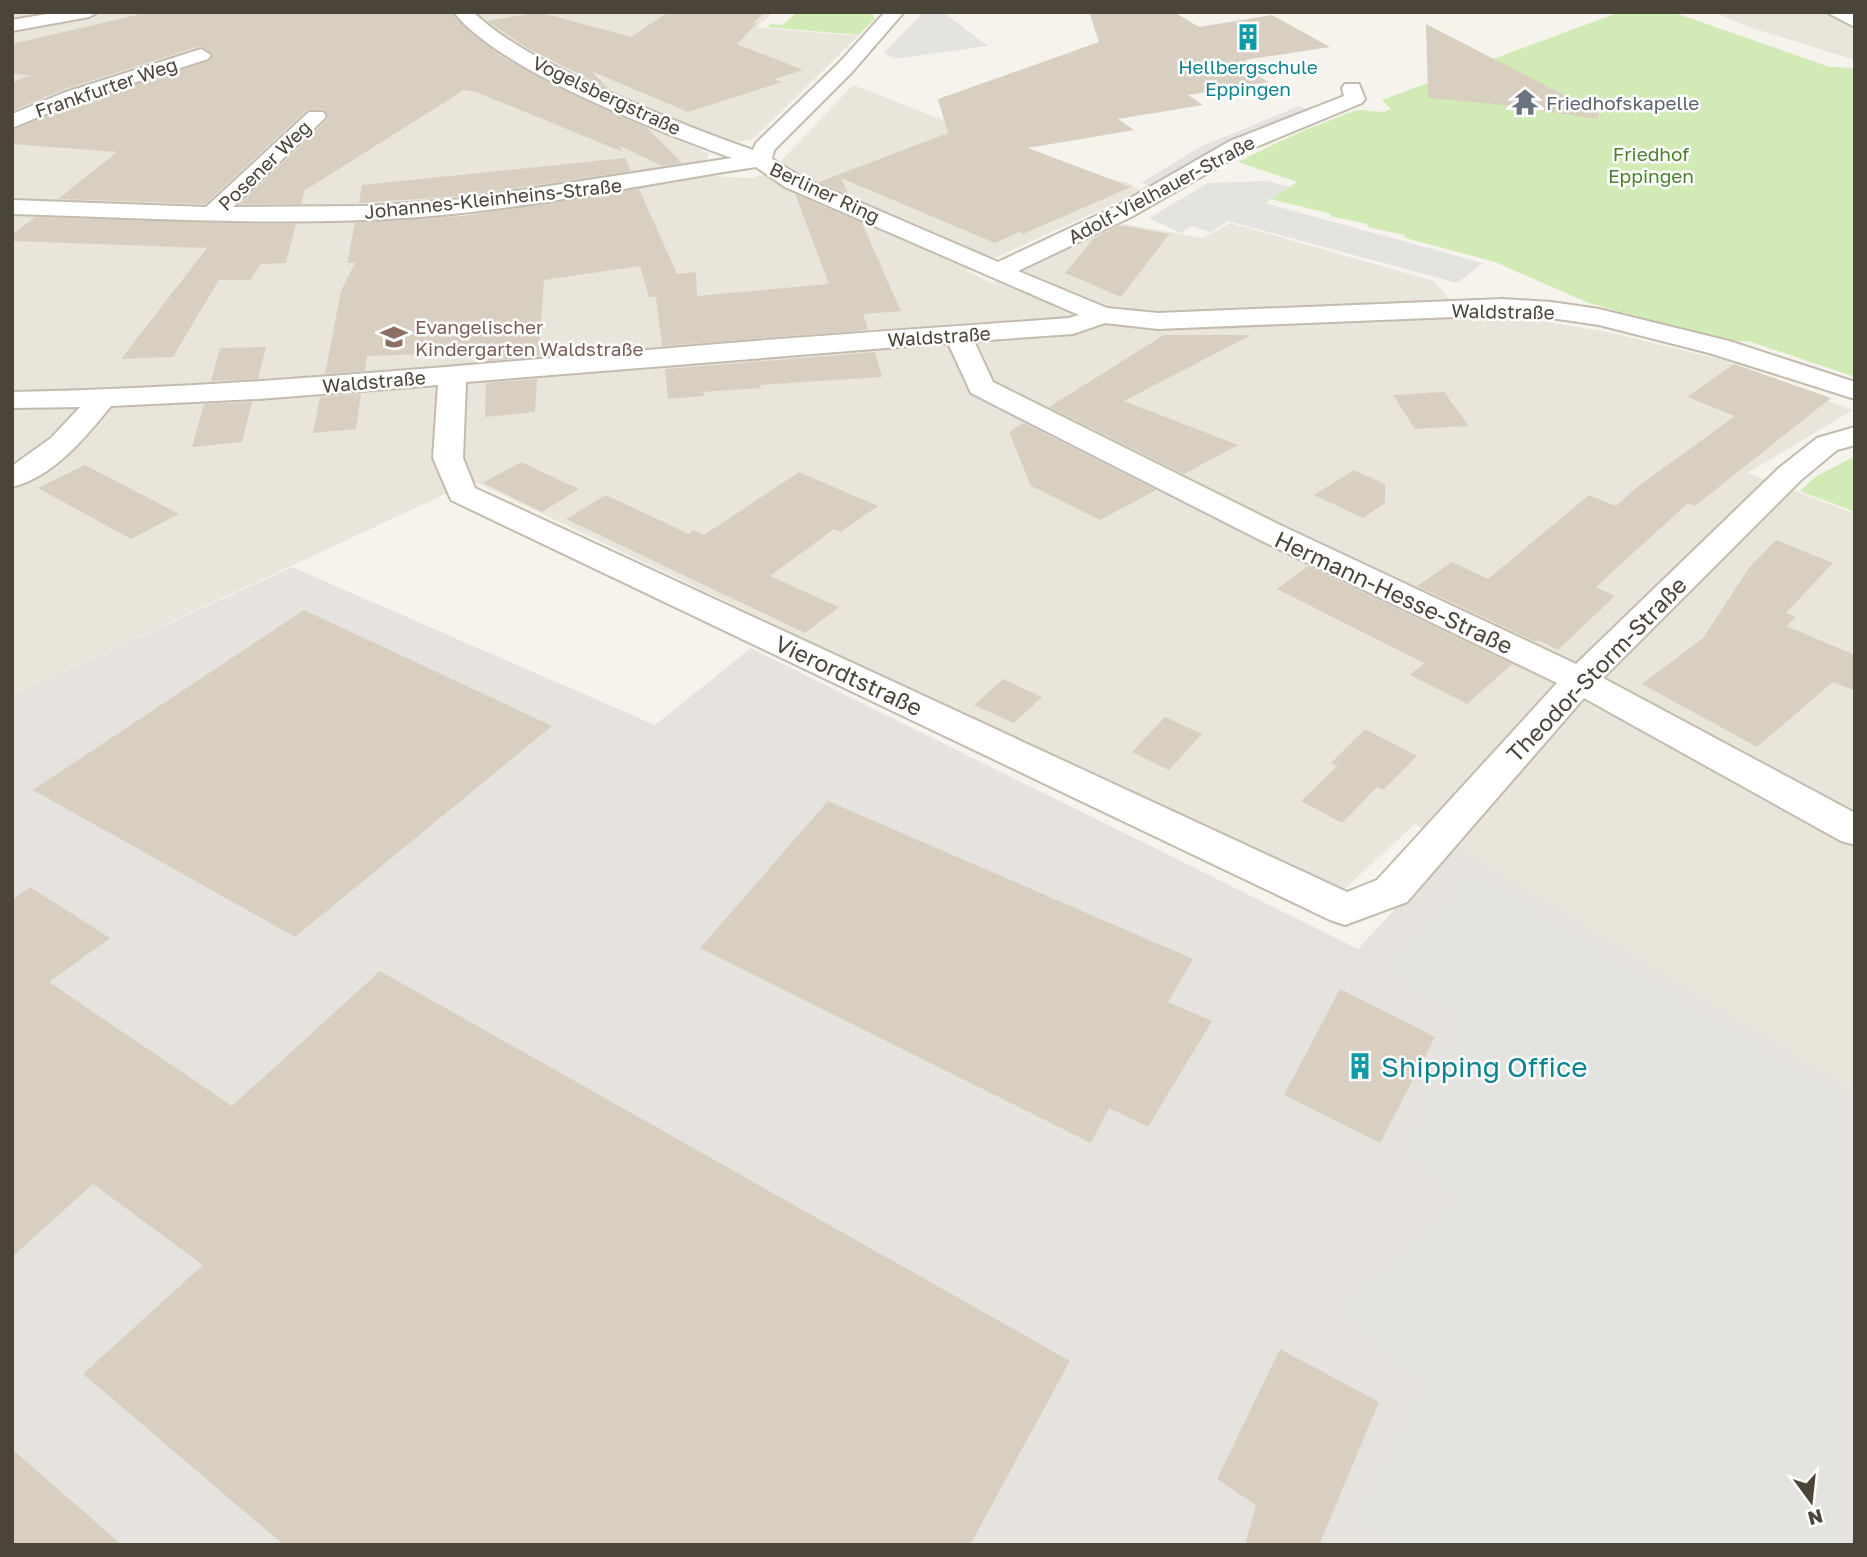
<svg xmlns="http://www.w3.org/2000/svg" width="1867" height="1557" viewBox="0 0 1867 1557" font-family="'Golos Text',sans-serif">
  <rect width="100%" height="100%" fill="#f6f3ec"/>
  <g fill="#eae5da">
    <polygon points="12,12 774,12 757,27 858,36 752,140 734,142 719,136 692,145 709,154 706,160 694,164 706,176 752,178 786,167 780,162 853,85 1067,168 1129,183 1141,191 966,271 992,283 1124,224 1203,238 1230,223 1434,281 1466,319 1541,321 1608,332 1723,360 1853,410 1747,473 1855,514 1855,1092 1415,824 1340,893 473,481 12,696"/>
    <polygon points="1712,12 1855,12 1855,60 1749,27"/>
  </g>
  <polygon fill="#e6e2dd" points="292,567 655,725 751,648 1358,949 1454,846 1855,1092 1855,1545 12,1545 12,696"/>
  <g fill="#d2eab5">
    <polygon points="797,12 871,12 875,19 858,35 767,27 771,24 783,25"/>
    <path d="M1620,12H1672L1830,67L1855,68V377L1748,341L1727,342L1589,303L1495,262L1405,238V235L1367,227L1368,224L1330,216L1332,214L1270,199L1297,182L1238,162C1275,143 1314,125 1354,111C1366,107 1379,116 1391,109L1382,100Z"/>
    <polygon points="1855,456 1855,512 1800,491 1815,477"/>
  </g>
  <g fill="#e5e3e0">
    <polygon points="924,12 943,12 988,46 894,59 884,53"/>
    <polygon points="1299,106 1313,111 1157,188 1141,183 1200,147"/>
    <polygon points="1267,181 1289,187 1265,203 1483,263 1457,283 1228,221 1211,232 1193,226 1180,233 1149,218 1208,183"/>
    <polygon points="1472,869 1591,944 1855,1102 1855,1545 1388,1545 1353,1522 1418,1384 1335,1311 1450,1202 1400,1152 1459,1017 1380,970"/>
  </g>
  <g fill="#d8cfc1">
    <polygon points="149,12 451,12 474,36 504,58 582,99 647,128 682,163 662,166 620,146 623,152 476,92 464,90 304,191 301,204 240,204 325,122 329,116 323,109 307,110 205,204 58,199 117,152 12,144 12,130 78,103 209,61 214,54 200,46 62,90 12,111 12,83 29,75 12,74 12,44"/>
    <polygon points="539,12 631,37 668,12 766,12 753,23 757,23 737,44 803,70 774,79 782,82 688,112 591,71 609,89 527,48 487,21"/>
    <polygon points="1089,12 1174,12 1199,27 1272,15 1330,47 1245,60 1262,70 1251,72 1269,82 1188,95 1203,105 1118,119 1134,130 1028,148 1131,187 1023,234 1019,232 995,243 841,178 849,195 819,182 948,133 938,99 1099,42"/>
    <polygon points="1426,24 1599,113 1597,119 1495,104 1428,98"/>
    <polygon points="625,158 631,171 463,196 359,203 362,185"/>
    <polygon points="639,189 677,274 696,272 697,296 829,284 795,194 862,223 901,311 863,314 868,330 662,346 656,297 649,297 640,266 544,280 539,356 488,361 488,352 367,356 365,371 325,374 341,291 355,263 347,263 355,223 463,216"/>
    <polygon points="35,217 216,223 296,224 286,263 261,264 250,280 219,280 173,357 121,359 207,248 12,241 12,235"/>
    <polygon points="1120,225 1169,234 1121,297 1065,273 1094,238"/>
    <polygon points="1164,335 1251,335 1124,401 1238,445 1184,474 1049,407"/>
    <polygon points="266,347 258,379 211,381 220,348"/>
    <polygon points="875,352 882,377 760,385 761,388 703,392 704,396 668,399 665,369"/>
    <polygon points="1734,364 1831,398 1695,506 1688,503 1596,587 1615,596 1558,650 1538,640 1536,642 1417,586 1452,562 1488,579 1589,495 1616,506 1636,488 1735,416 1687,397"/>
    <polygon points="537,379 535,412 485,417 486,383"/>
    <polygon points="1444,392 1469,426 1415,429 1393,395"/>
    <polygon points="361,394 356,429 313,433 320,397"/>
    <polygon points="252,402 242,442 192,447 204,404"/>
    <polygon points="1024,423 1156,490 1100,520 1031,486 1009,432"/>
    <polygon points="521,462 579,489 542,512 483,483"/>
    <polygon points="85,465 179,514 131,539 38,488"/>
    <polygon points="1354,470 1385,484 1385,503 1363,518 1314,495"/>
    <polygon points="799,472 878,506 841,532 834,529 770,576 839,607 805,633 566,519 606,495 689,534 693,530 704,535"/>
    <polygon points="1776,540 1833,563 1786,613 1796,617 1786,626 1855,655 1855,691 1833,682 1757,747 1642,684 1703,638 1749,568"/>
    <polygon points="1308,566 1512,664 1467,704 1410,675 1424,663 1277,589"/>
    <polygon points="304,610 552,726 295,937 33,790"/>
    <polygon points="1003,679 1042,697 1014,723 974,705"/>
    <polygon points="1165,717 1202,734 1169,770 1132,752"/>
    <polygon points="1365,729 1417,756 1383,790 1377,787 1342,823 1301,801 1337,766 1331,763"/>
    <polygon points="828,801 1193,959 1168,1002 1212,1021 1148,1127 1109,1108 1091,1143 700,948"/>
    <polygon points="30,887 110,938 49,982 232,1106 380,971 1070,1361 970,1545 284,1545 83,1374 203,1265 93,1184 12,1257 12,900"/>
    <polygon points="1340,989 1435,1037 1380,1143 1284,1095"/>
    <polygon points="1280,1349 1379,1402 1319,1545 1245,1545 1256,1505 1217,1479"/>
    <polygon points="12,1449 122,1545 12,1545"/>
  </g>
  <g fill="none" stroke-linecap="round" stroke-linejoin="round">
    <defs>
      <g id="street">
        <polygon points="58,12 98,12 89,17 12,31 12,20"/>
        <path d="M454,12H473C505,42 544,61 583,80C638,106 695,130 753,150L756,143L839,63L885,12H904L853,71L774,150L772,159L801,177L998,262L1115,207L1230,141L1344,96L1342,88L1345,84H1359L1365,99L1362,103L1246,151L1131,217L1018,271L1107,308L1158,313L1503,299L1551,302L1599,309L1729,341L1855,382V399L1709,353L1599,325L1551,318L1503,315L1158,329L1105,323L1073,334L974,341L993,382L1278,524L1576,664L1779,468L1817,438L1855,427V445L1837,450L1801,480L1603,678L1855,813V845L1841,841L1584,698L1407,902L1345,925L1330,920L451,500L433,458L438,385L258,399L111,406C85,438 53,477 12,487V466L51,438L80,407L12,408V392C233,388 451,366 671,348C804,336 936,328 1069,318L1079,315L785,187L756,167C644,184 533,208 420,217C284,227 148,218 12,214V200L206,207L309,112H323L326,116L323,120L233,207L369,206L463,199L732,158C663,133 496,69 454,12ZM948,343L971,393L1256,538L1557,683L1377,880L1347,892L475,488L463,458L466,382Z"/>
        <polygon points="1826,12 1849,12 1855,15 1855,27"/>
        <polygon points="201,49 211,55 208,59 77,101 12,128 12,114 63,93"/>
      </g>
    </defs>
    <use href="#street" stroke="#c2bbae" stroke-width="4"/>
    <use href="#street" fill="#fff" fill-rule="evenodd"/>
  </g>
  <defs>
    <symbol id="building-bare" viewBox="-9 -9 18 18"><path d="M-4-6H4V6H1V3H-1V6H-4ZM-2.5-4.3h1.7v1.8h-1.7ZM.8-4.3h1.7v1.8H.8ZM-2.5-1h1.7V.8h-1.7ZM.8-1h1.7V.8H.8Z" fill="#0f9aa8" stroke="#fff" stroke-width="2.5" paint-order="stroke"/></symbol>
    <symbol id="temple-bare" viewBox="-9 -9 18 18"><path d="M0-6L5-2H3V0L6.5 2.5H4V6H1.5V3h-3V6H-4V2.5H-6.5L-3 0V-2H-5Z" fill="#6b7280" stroke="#fff" stroke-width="2.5" paint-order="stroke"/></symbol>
    <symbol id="school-bare" viewBox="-9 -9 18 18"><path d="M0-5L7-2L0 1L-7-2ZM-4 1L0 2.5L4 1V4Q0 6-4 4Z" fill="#8d6e63" stroke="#fff" stroke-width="2.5" paint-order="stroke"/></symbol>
  </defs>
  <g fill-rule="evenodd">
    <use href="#building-bare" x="1229" y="18" width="38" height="38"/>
    <use href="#temple-bare" x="1506" y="83" width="38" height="38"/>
    <use href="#school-bare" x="375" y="318" width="38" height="38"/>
    <use href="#building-bare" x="1341" y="1047" width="38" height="38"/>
  </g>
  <g text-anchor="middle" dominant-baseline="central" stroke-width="5" stroke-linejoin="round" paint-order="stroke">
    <g font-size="19" fill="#0d838f" stroke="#fff">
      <text x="1248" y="66">Hellbergschule<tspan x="1248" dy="22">Eppingen</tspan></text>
    </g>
    <g font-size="19" fill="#4b4439" stroke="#fff">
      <text transform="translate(106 87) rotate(-19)">Frankfurter Weg</text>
      <text transform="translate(607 95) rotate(25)">Vogelsbergstraße</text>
      <text transform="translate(264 165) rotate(-44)">Posener Weg</text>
      <text transform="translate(1161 189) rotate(-28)">Adolf-Vielhauer-Straße</text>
      <text transform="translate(825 192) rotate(25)">Berliner Ring</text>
      <text transform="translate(493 198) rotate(-6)">Johannes-Kleinheins-Straße</text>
      <text transform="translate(1503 311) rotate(1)">Waldstraße</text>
      <text transform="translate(939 336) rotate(-4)">Waldstraße</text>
      <text transform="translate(374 381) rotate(-5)">Waldstraße</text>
    </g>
    <g font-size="19" fill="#5b616d" stroke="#fff" text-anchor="start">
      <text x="1546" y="102">Friedhofskapelle</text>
    </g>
    <g font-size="19" fill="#4a7f2a" stroke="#fff">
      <text x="1651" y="153">Friedhof<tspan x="1651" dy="22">Eppingen</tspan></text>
    </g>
    <g font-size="19" fill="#785e54" stroke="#fff" text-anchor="start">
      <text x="415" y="326">Evangelischer<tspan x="415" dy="22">Kindergarten Waldstraße</tspan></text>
    </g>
    <g font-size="23" fill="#4b4439" stroke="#fff">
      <text transform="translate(1394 592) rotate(25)">Hermann-Hesse-Straße</text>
      <text transform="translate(1596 669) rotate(-46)">Theodor-Storm-Straße</text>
      <text transform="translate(849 675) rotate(25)">Vierordtstraße</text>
    </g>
    <g font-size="28" fill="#0d838f" stroke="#fff" text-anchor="start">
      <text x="1381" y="1066">Shipping Office</text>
    </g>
  </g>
  <rect width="1867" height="1557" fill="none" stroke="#4b4439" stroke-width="28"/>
  <g transform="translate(1811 1501) rotate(165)" stroke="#ffffff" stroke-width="5" paint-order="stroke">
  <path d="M0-5L12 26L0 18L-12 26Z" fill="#4b4439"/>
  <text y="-10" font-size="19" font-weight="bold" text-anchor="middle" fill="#4b4439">N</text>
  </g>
</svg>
